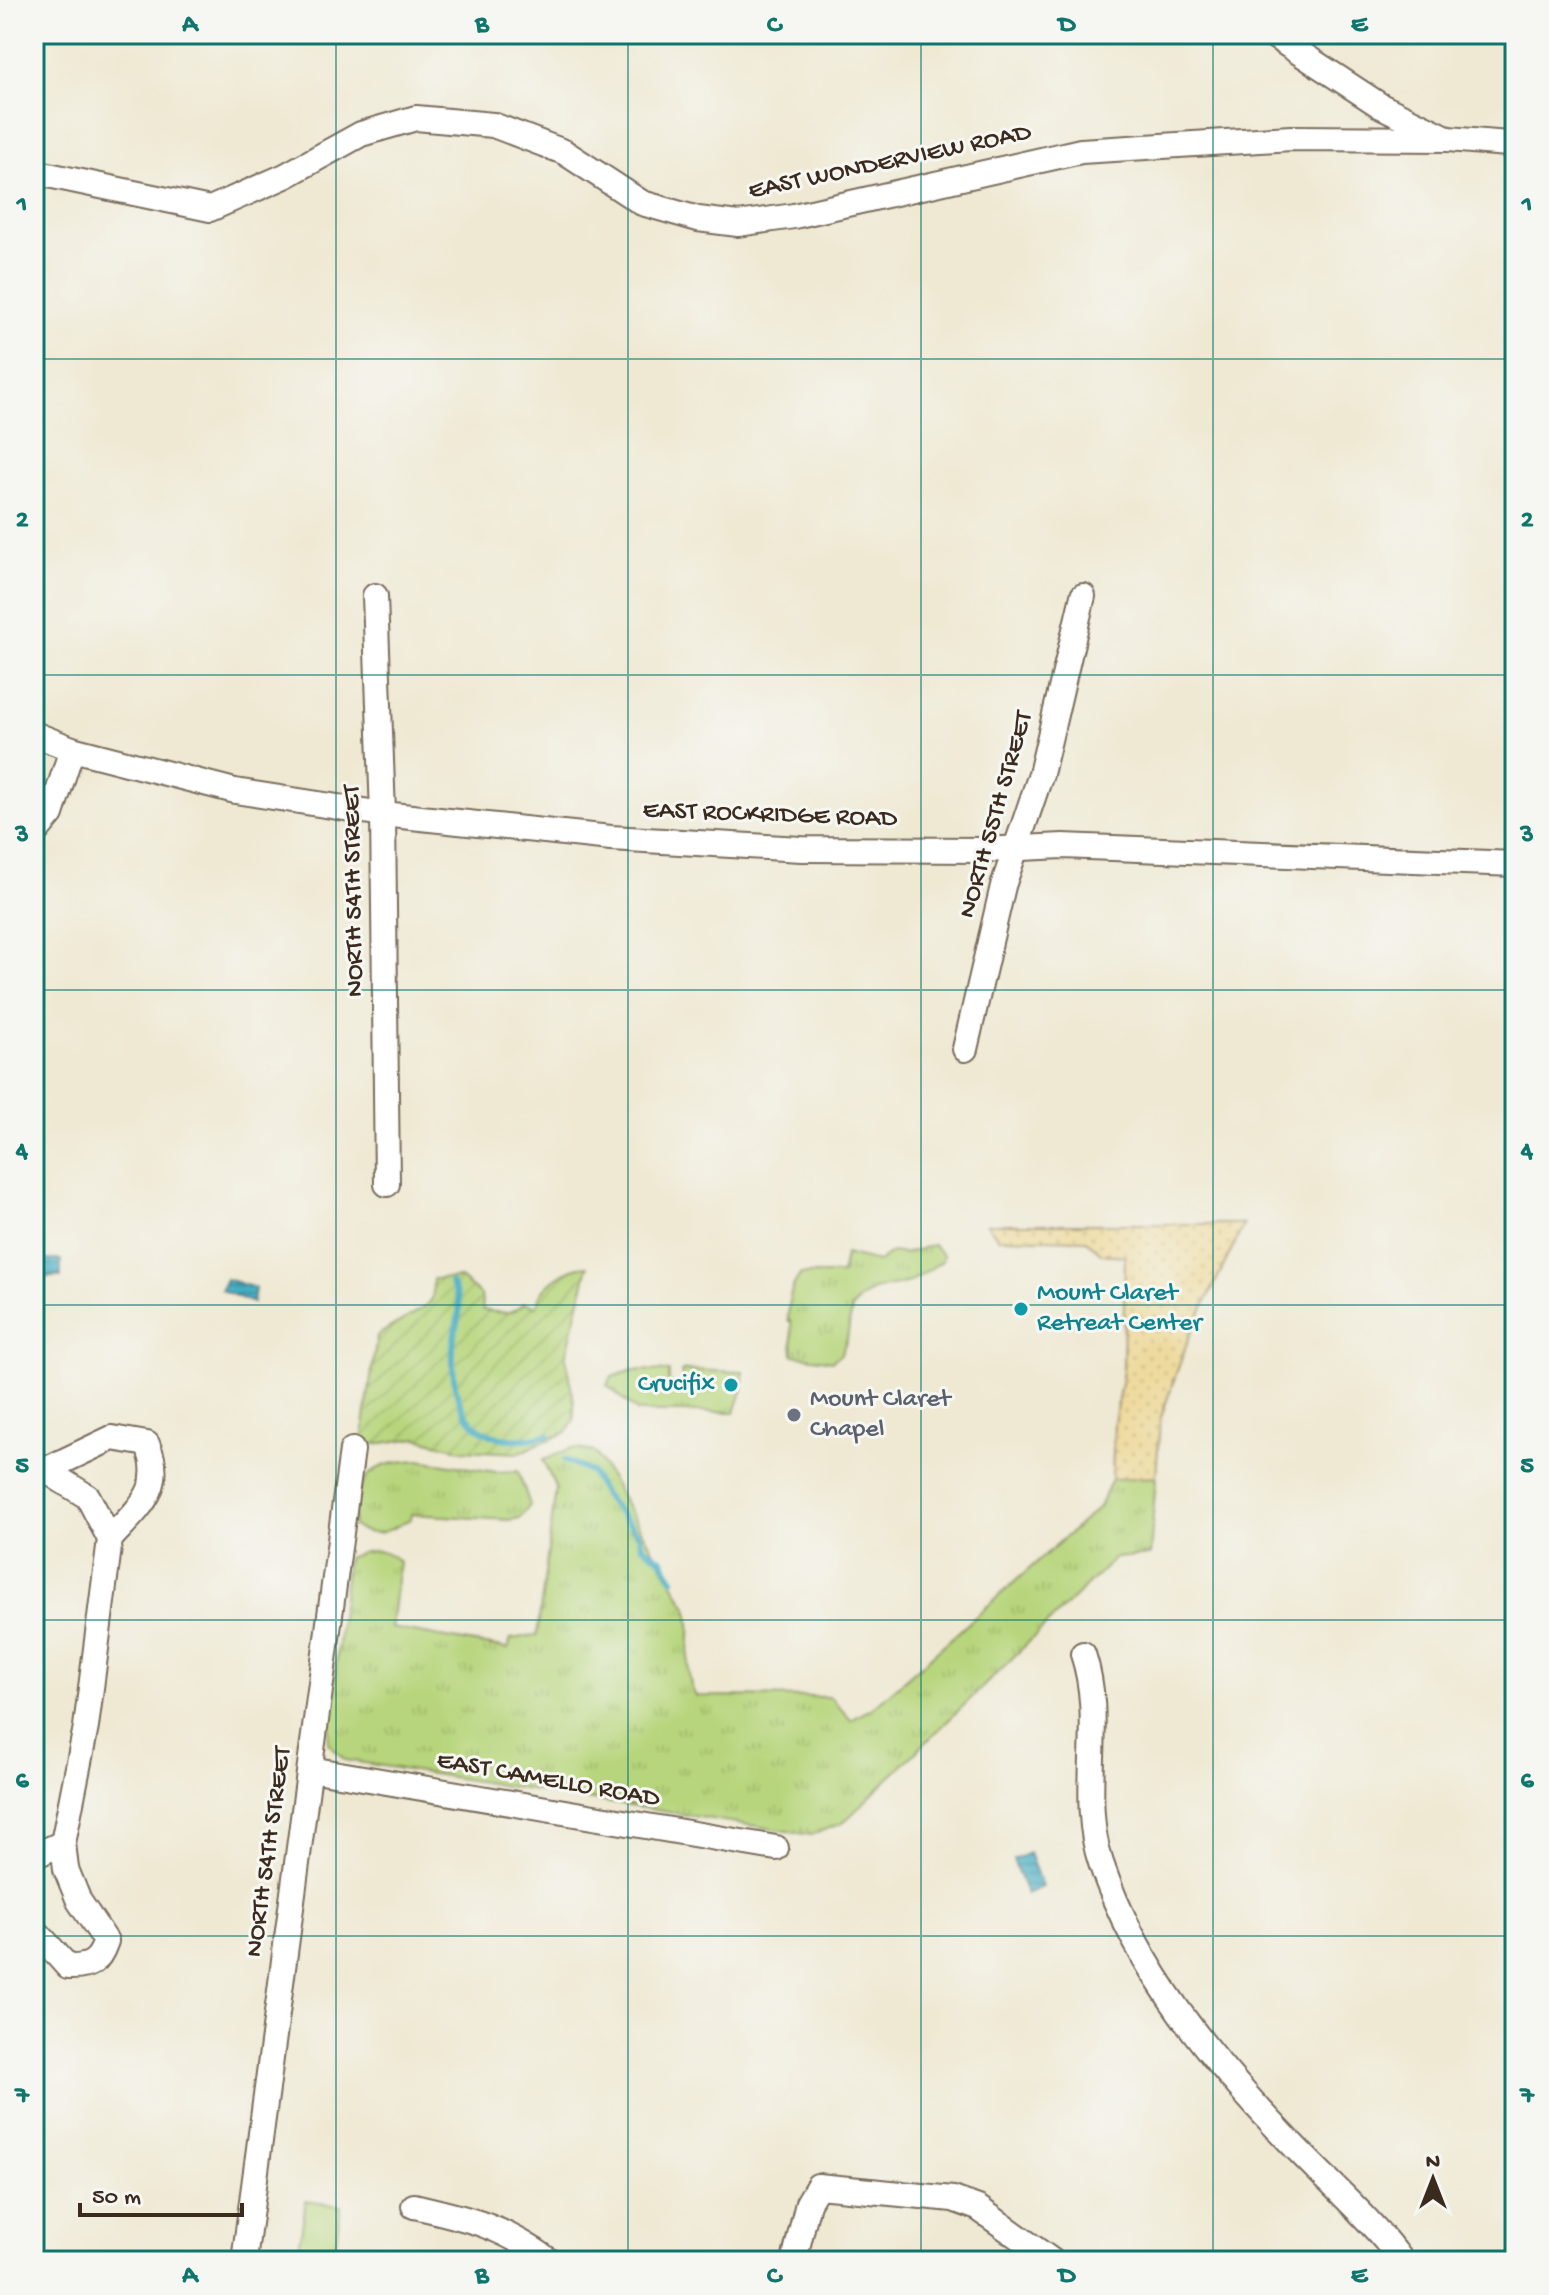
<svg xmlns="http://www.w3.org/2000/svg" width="1549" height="2295" viewBox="0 0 1549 2295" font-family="'Gochi Hand',sans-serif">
  <defs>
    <pattern id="grass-tufts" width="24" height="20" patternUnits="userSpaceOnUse" patternTransform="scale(2)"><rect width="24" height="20" fill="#b7d57c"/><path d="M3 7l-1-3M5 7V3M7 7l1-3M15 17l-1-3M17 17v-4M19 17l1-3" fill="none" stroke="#9eb76b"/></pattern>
    <pattern id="sand-dots" width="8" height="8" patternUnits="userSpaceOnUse" patternTransform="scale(2)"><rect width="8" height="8" fill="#eeda9e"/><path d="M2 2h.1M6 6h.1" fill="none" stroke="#cdbb88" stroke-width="1.8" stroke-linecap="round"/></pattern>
    <pattern id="garden-furrows" width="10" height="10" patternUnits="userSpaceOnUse" patternTransform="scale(2)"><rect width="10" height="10" fill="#b7d57c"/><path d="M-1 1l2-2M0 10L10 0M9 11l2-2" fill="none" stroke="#9eb76b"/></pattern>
    <pattern id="water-rules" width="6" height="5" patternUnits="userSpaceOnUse" patternTransform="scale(2)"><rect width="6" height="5" fill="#43acc2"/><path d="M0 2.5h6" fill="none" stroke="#398c9d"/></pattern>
  </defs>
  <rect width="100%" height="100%" fill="#f6f6f2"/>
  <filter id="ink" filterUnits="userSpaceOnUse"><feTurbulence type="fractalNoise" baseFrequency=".0125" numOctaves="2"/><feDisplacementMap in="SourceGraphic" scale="16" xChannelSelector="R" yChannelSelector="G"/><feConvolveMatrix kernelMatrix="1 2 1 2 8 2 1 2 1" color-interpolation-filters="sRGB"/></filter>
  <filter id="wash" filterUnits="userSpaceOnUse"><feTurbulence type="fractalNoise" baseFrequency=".006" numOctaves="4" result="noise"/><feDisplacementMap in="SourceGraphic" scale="32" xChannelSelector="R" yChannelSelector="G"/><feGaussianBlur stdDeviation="1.8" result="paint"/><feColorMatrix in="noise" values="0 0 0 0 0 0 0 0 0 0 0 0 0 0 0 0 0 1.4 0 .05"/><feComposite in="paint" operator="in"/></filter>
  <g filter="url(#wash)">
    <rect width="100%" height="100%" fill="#efe9d3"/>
    <g fill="url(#grass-tufts)" stroke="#79804d" stroke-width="2">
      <path d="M933,1245L943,1255L942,1261L910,1282L873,1290L859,1300L852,1308L847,1339L841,1354L832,1361L793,1355L791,1322L788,1320C789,1302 789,1288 801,1274H842L845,1254L878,1262L892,1252L904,1254Z"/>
      <polygon points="633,1370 669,1371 669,1381 677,1386 683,1381 681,1372 685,1370 743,1372 743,1389 735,1412 638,1412 607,1385 612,1377"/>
      <path d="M572,1448L595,1452L686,1605C698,1633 679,1670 696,1696L830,1697L851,1720L874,1707L1099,1507L1112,1479L1156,1477L1150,1555L1115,1558L843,1823L811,1835L345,1760L328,1743L347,1558C365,1550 385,1545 399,1562L391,1628L508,1649L511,1639L537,1635L556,1489L543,1460Z"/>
      <path d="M419,1460L496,1472L518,1471L530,1505L520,1518L509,1520L411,1514L410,1519C390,1531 374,1540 353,1526C357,1477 367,1463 419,1460Z"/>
    </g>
    <polygon fill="url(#sand-dots)" stroke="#94825e" stroke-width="2" points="987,1224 1244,1224 1189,1337 1160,1420 1156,1477 1112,1479 1114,1423 1123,1371 1125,1256 1102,1254 1086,1240 998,1238"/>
    <path fill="url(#garden-furrows)" stroke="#79804d" stroke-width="2" d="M588,1266L566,1357L574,1402V1420L567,1432L518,1453L462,1450L417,1438L361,1446L377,1336C389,1326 428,1309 432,1299C434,1293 432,1284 433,1279L460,1278L481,1295L483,1310C499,1313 512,1316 524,1303L537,1306C539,1285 568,1266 588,1266Z"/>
    <polygon fill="#b7d57c" stroke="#79804d" stroke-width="2" points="306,2201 341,2206 333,2261 297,2261"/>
    <g fill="url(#water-rules)" stroke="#3f6b70" stroke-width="2">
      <rect x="34" y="1260" width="27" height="17"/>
      <polygon points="226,1279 255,1288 253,1303 221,1290"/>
      <polygon points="1029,1853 1042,1887 1026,1894 1013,1860"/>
    </g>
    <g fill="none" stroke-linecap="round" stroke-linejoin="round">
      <g stroke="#43acc2" stroke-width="6">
        <path d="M451,1283C468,1314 454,1317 453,1348C450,1416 478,1452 549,1435"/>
        <polyline points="565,1460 591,1472 604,1495 639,1535 642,1546 662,1560 673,1579"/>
      </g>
    </g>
  </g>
  <g filter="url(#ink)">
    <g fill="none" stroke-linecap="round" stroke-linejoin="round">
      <defs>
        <g id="minor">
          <polyline points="1271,34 1381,106 1443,136"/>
          <polyline points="34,172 210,209 285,176 361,134 416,118 493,125 564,152 642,203 698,219 738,224 794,216 1081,151 1291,138 1448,139 1508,144 1515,149"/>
          <polyline points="375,596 383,814 387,1184"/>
          <polyline points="34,734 72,749 235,791 383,814 611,838 801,849 984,850 1063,846 1515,864"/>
          <polyline points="34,834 51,814 72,749"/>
          <polyline points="965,1049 1003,886 1041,774 1083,596"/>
          <path d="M45,1470L112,1438L147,1444C167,1488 138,1508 110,1539"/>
          <polyline points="34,1472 45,1470 88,1497 110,1539"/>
          <path d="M1083,1654C1106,1722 1078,1795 1101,1863C1137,1971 1213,2062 1290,2142C1327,2181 1370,2218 1402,2261"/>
          <polyline points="310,1769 776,1848"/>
          <polyline points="34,1856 63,1843"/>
          <path d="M34,1929L68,1967C90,1968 99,1962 106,1941L79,1901L66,1869L63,1843L86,1727L110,1539"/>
          <path d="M414,2206C470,2219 502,2226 550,2261"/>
          <polyline points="244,2261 352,1450"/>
          <polyline points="794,2261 808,2203 818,2186 953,2199 978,2208 1052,2261"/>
        </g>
      </defs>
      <use href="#minor" stroke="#7a6d5d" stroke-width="28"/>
      <use href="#minor" stroke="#fff" stroke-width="24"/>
    </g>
  </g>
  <path fill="none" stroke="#0f766e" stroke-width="2" stroke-opacity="0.55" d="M336,34V2261M628,34V2261M921,34V2261M1213,34V2261M34,359H1515M34,675H1515M34,990H1515M34,1305H1515M34,1620H1515M34,1936H1515"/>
  <g fill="#0f9aa8" stroke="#f6f6f2" stroke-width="3">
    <circle cx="1021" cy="1309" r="8"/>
    <circle cx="731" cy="1385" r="8"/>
  </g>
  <circle fill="#6b7280" stroke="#f6f6f2" stroke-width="3" cx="794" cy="1415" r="8"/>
  <g text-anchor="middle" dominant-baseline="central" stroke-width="6" stroke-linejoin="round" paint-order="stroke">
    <g font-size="26" fill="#3b2a1e" stroke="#f6f6f2">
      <text transform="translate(890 163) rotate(-12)">EAST WONDERVIEW ROAD</text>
      <text transform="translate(997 815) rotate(-74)">NORTH 55TH STREET</text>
      <text transform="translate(770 816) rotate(2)">EAST ROCKRIDGE ROAD</text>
      <text transform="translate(355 891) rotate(-91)">NORTH 54TH STREET</text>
      <text transform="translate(548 1781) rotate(10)">EAST CAMELLO ROAD</text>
      <text transform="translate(270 1852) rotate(-82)">NORTH 54TH STREET</text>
    </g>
    <g font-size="26" fill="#0d838f" stroke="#f6f6f2" text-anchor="start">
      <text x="1037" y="1294">Mount Claret<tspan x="1037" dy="30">Retreat Center</tspan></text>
      <text x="715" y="1385" text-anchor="end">Crucifix</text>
    </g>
    <g font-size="26" fill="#5b616d" stroke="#f6f6f2" text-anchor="start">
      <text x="810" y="1400">Mount Claret<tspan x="810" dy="30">Chapel</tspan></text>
    </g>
  </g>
  <rect width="1549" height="2295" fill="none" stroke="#f6f6f2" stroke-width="88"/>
  <g transform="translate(1433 2179)" stroke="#f6f6f2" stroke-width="6" paint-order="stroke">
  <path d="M0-6L14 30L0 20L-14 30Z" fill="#3b2a1e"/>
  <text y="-12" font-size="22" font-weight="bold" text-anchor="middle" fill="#3b2a1e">N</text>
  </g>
  <path d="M80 2203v12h162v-12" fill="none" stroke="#3b2a1e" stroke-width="4"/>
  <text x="92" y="2203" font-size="24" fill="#3b2a1e" stroke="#f6f6f2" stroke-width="6" paint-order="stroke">50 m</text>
  <rect x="44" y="44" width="1461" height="2207" fill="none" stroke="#0f766e" stroke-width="3"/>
  <g font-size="26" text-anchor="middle" font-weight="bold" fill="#0f766e">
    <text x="190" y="31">A</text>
    <text x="482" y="31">B</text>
    <text x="774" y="31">C</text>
    <text x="1067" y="31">D</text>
    <text x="1359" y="31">E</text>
    <text x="22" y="211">1</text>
    <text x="1527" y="211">1</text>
    <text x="22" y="526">2</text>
    <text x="1527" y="526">2</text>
    <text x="22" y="841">3</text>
    <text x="1527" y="841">3</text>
    <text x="22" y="1157">4</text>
    <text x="1527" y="1157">4</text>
    <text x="22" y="1472">5</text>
    <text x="1527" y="1472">5</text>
    <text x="22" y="1787">6</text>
    <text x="1527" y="1787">6</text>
    <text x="22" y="2102">7</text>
    <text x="1527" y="2102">7</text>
    <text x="190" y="2282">A</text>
    <text x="482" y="2282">B</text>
    <text x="774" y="2282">C</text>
    <text x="1067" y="2282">D</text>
    <text x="1359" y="2282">E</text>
  </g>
</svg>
